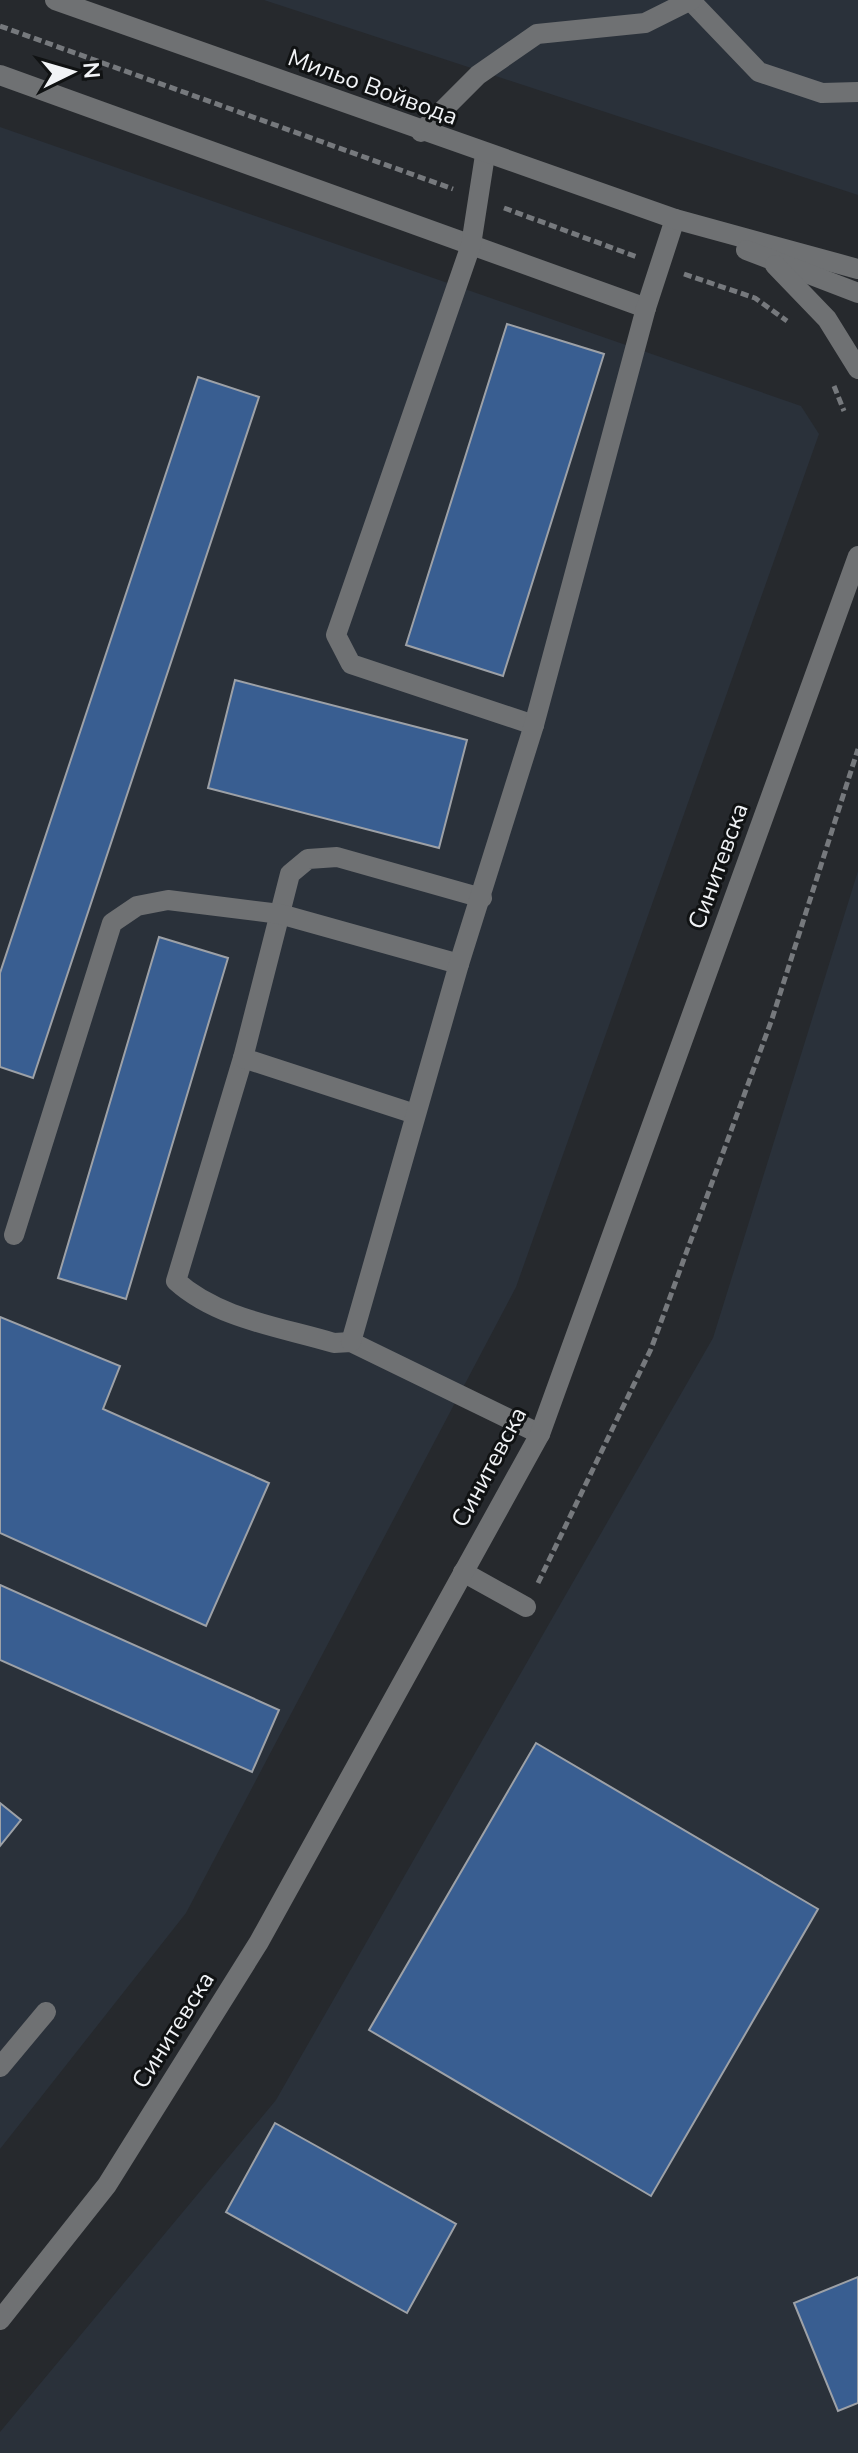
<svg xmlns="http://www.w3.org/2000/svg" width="858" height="2453" viewBox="0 0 858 2453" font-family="'Nunito Sans',sans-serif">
  <rect width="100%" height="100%" fill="#26292d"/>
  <g fill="#2a313a">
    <polygon points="264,0 858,0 858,195"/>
    <polygon points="0,127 801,406 819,434 516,1287 186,1913 0,2149"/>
    <polygon points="858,871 858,2453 0,2453 0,2432 276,2100 713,1338"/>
  </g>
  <g fill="#395e91" stroke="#9da1a7" stroke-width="2">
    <polygon points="507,324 604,354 503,676 406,645"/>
    <polygon points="198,377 259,397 33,1078 0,1067 0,973"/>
    <polygon points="235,680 467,740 439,848 208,788"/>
    <polygon points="159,937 228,958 126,1299 58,1278"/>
    <polygon points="0,1317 120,1366 103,1409 269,1483 206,1626 0,1533"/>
    <polygon points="0,1585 279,1710 252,1772 0,1660"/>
    <polygon points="536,1743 818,1909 651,2196 369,2030"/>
    <polygon points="0,1803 21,1820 0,1846"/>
    <polygon points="275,2123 456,2224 407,2313 226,2212"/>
    <polygon points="858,2277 858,2403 838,2411 794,2303"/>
  </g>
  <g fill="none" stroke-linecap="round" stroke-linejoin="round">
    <g stroke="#76797d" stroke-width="5" stroke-dasharray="8 4" stroke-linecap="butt">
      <polyline points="0,26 453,189"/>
      <polyline points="504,208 637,257"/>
      <polyline points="684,274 755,298 787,321"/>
      <polyline points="834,386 844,411"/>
      <polyline points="538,1583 651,1349 772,1019 858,749"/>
    </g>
    <g stroke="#6f7173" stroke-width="20">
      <polyline points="691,1 759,72 822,93 858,92"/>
      <polyline points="0,75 646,308"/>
      <polyline points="421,132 478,75 537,34 645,23 691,0"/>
      <polyline points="485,155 471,245 336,635 351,664 534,725"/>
      <path d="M243,1058L176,1281C218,1319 281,1327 334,1343L351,1342L540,1434"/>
      <polyline points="415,1114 243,1058 290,874 308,859 337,857 482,898"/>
      <polyline points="14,1235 112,923 137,906 168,900 280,914 459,964"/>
      <polyline points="351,1342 459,964 534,725 646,308 675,219"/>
      <polyline points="463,1572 526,1607"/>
      <polyline points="0,2067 46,2012"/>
    </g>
    <g stroke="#6f7173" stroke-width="20">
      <polyline points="55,0 675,219 858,269"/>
      <polyline points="746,250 858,293"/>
      <polyline points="775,265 827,319 858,369"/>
      <polyline points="0,2320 107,2185 259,1942 540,1434 858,556"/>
    </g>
  </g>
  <g text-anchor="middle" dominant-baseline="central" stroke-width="6" stroke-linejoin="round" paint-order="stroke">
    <g font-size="24" fill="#f1f3f6" stroke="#101213">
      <text transform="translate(373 87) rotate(20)">Мильо Войвода</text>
      <text transform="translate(718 866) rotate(-70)">Синитевска</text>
      <text transform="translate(489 1467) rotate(-62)">Синитевска</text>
      <text transform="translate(173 2030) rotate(-58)">Синитевска</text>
    </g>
  </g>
  <g transform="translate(72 72) rotate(85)" stroke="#101213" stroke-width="6" paint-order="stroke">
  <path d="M0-6L14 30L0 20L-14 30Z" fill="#f1f3f6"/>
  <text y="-12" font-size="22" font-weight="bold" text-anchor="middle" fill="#f1f3f6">N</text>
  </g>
</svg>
